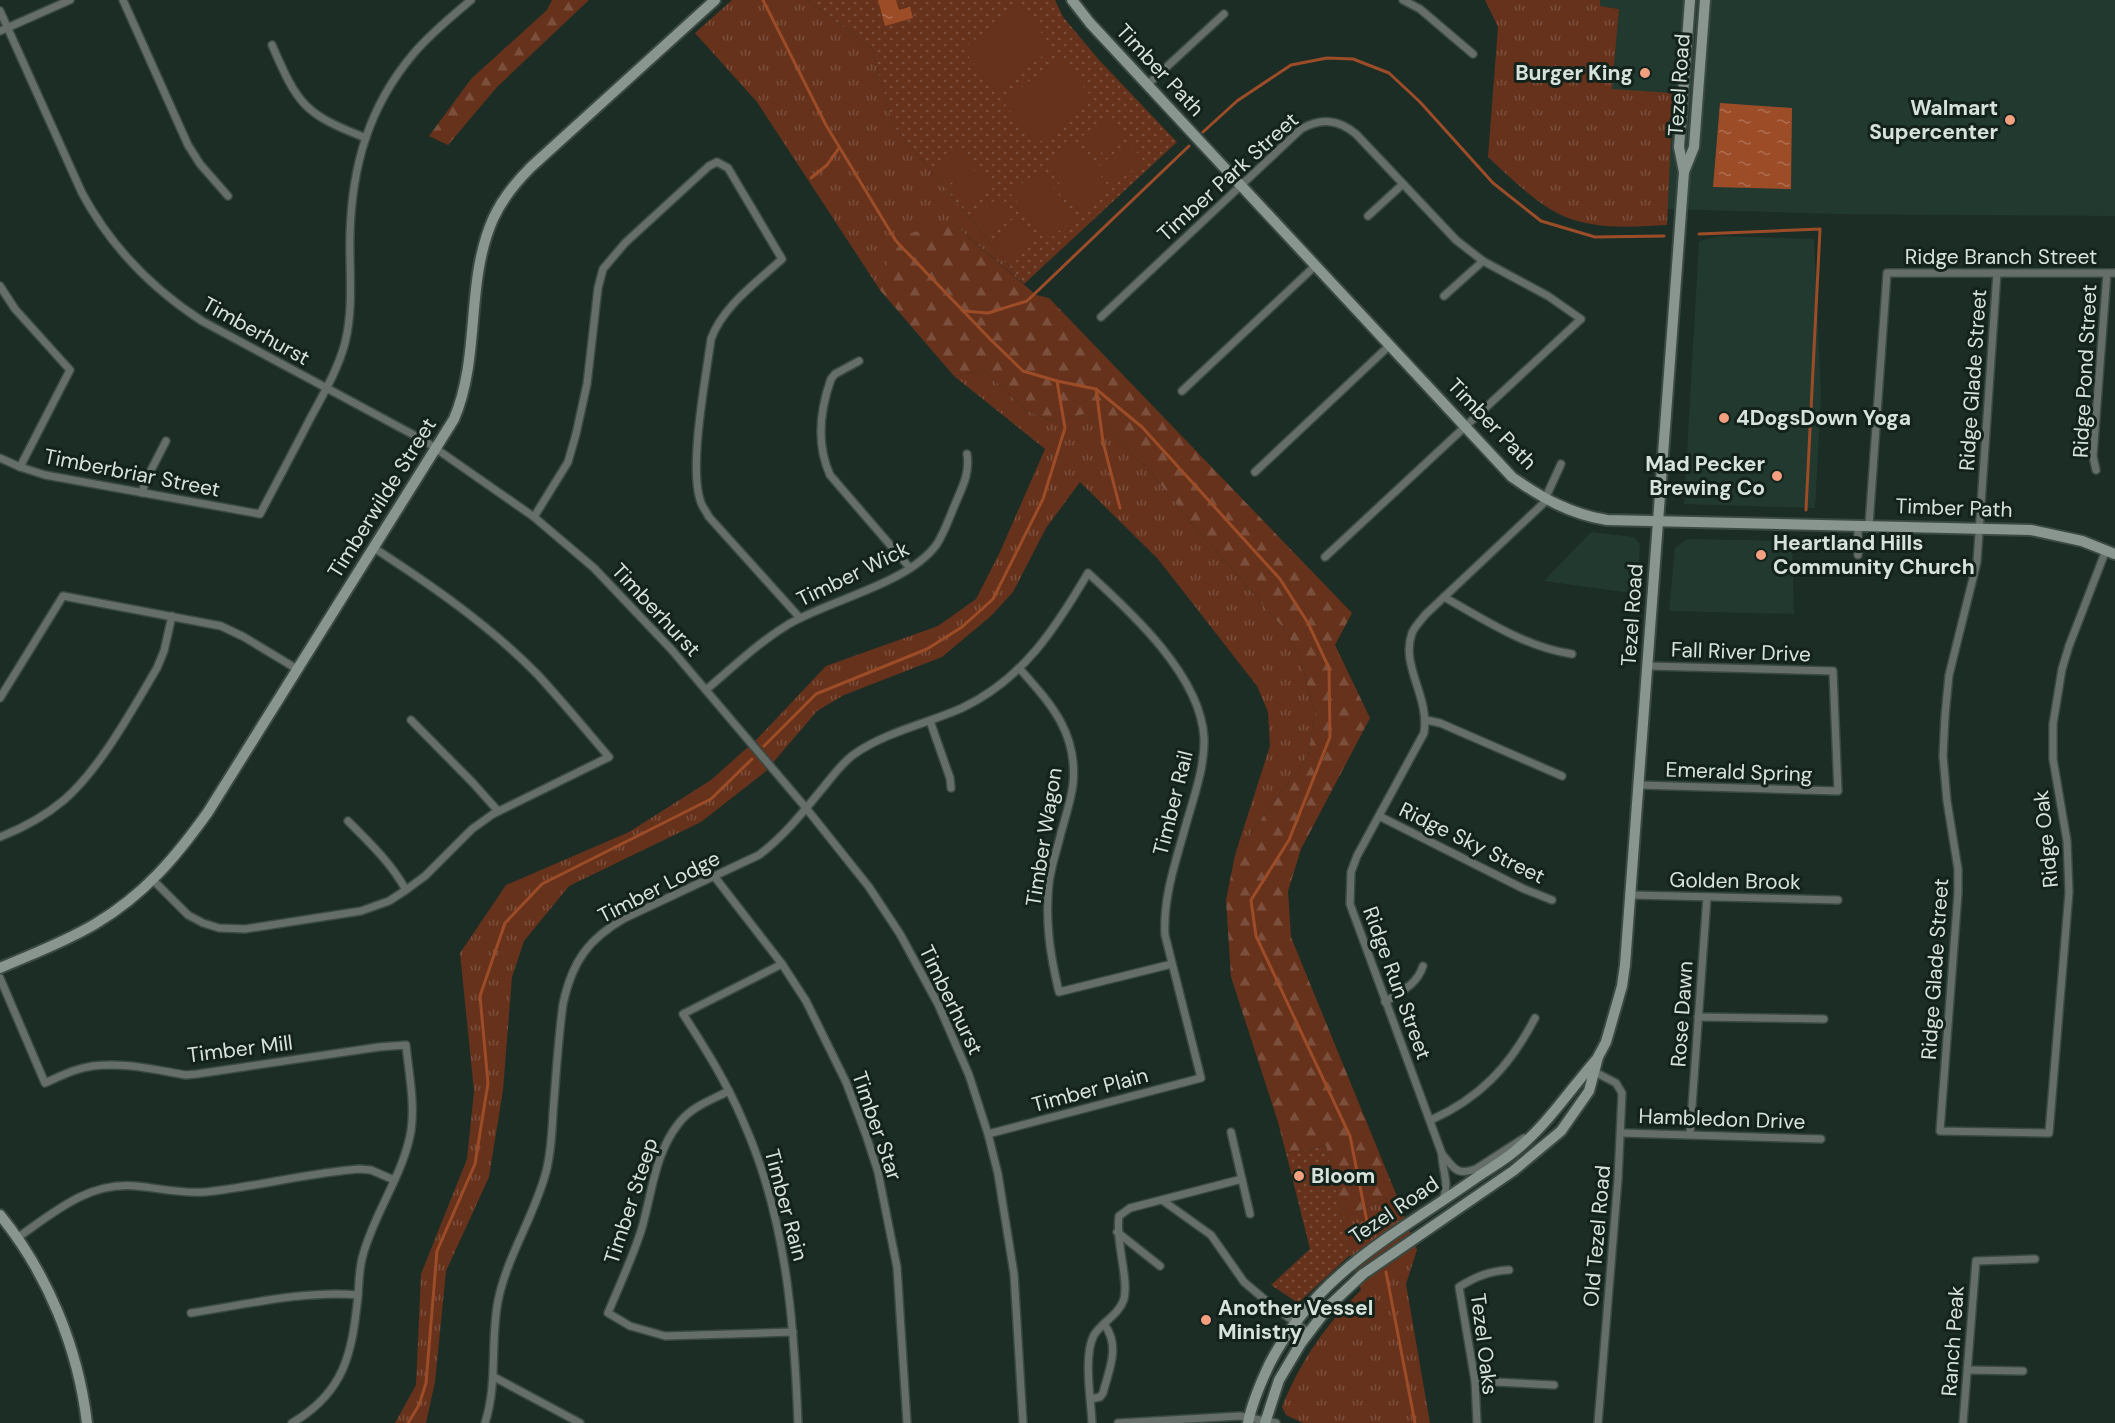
<svg xmlns="http://www.w3.org/2000/svg" width="2115" height="1423" viewBox="0 0 2115 1423" font-family="'DM Sans',sans-serif">
  <defs>
    <pattern id="grass-tufts" width="24" height="20" patternUnits="userSpaceOnUse" patternTransform="scale(1.5)"><rect width="24" height="20" fill="#66321b"/><path d="M3 7l-1-3M5 7V3M7 7l1-3M15 17l-1-3M17 17v-4M19 17l1-3" fill="none" stroke="#7b4f3c"/></pattern>
    <pattern id="forest-firs" width="22" height="20" patternUnits="userSpaceOnUse" patternTransform="scale(1.5)"><rect width="22" height="20" fill="#66321b"/><path d="M5 1l3.5 6h-7zM16 11l3.5 6h-7z" fill="#7b4f3c"/></pattern>
    <pattern id="park-dots" width="8" height="8" patternUnits="userSpaceOnUse" patternTransform="scale(1.5)"><rect width="8" height="8" fill="#66321b"/><path d="M2 2h.1M6 6h.1" fill="none" stroke="#7b4f3c" stroke-width="1.8" stroke-linecap="round"/></pattern>
    <pattern id="water-ripples" width="26" height="14" patternUnits="userSpaceOnUse" patternTransform="scale(1.5)"><rect width="26" height="14" fill="#9d4c28"/><path d="M2 4q2-2 4 0t4 0M15 11q2-2 4 0t4 0" fill="none" stroke="#ae6e51"/></pattern>
  </defs>
  <rect width="100%" height="100%" fill="#1c2d26"/>
  <g fill="#223930">
    <polygon points="1600,0 2115,0 2115,216 1836,214 1667,209 1673,93 1612,90 1619,9 1600,6"/>
    <polygon points="1720,236 1814,239 1821,395 1815,508 1684,504 1699,241"/>
    <polygon points="1591,532 1634,537 1640,544 1637,594 1544,581"/>
    <polygon points="1687,539 1792,541 1794,614 1669,611 1675,548"/>
  </g>
  <g fill="url(#grass-tufts)">
    <polygon points="732,0 807,0 872,48 893,125 1024,284 952,223 886,264 882,293 757,102 695,33"/>
    <path d="M1485,0H1600V6L1619,9L1612,89L1673,93L1667,225C1633,227 1593,230 1561,215C1534,202 1511,178 1488,157L1498,27Z"/>
    <polygon points="984,370 1025,410 1055,422 1088,413 1148,469 1195,527 1287,632 1301,663 1315,713 1308,756 1235,855 1270,746 1268,712 1257,686 1158,559 1080,482 1046,528 1013,592 991,616 942,657 844,695 817,711 765,772 701,822 569,886 524,941 512,977 503,1090 489,1177 446,1271 435,1382 426,1423 395,1423 416,1385 421,1274 467,1159 474,1091 460,953 506,885 629,832 711,780 757,739 826,666 938,626 976,599 1000,552 1045,449 954,376"/>
    <path d="M1396,1194L1417,1250L1406,1284L1430,1423H1303L1286,1415L1282,1407C1301,1360 1325,1326 1361,1290L1350,1255L1342,1219Z"/>
  </g>
  <g fill="url(#forest-firs)">
    <polygon points="552,0 589,0 497,87 448,145 429,136 471,79 547,10"/>
    <polygon points="952,223 1036,295 1049,298 1352,613 1335,645 1370,718 1301,849 1288,891 1291,937 1396,1194 1342,1219 1326,1146 1286,1153 1278,1122 1231,977 1226,900 1235,855 1308,756 1315,713 1301,663 1287,632 1195,527 1148,469 1088,413 1055,422 1025,410 984,370 954,376 880,290 886,264 907,234"/>
  </g>
  <g fill="url(#park-dots)">
    <polygon points="807,0 1055,0 1063,17 1100,61 1177,142 1024,284 893,125 872,48"/>
    <polygon points="1326,1146 1350,1255 1298,1303 1271,1285 1310,1249 1286,1153"/>
  </g>
  <g fill="#66321b">
    <polygon points="1020,5 1053,48 996,92 963,49"/>
    <polygon points="1060,57 1094,100 1037,144 1003,102"/>
    <polygon points="1108,116 1123,136 1095,158 1079,139"/>
    <polygon points="1073,142 1111,189 1082,212 1045,165"/>
    <polygon points="1128,142 1144,161 1115,184 1100,165"/>
    <polygon points="960,145 975,164 947,186 932,167"/>
    <polygon points="978,168 994,187 965,209 950,190"/>
    <polygon points="1039,170 1076,217 1048,240 1010,193"/>
    <polygon points="1000,196 1016,215 987,237 972,218"/>
    <polygon points="1019,219 1034,238 1006,261 990,242"/>
  </g>
  <g fill="url(#water-ripples)">
    <polygon points="878,0 896,0 899,10 910,7 913,18 885,26"/>
    <polygon points="1720,103 1792,108 1791,189 1713,187"/>
  </g>
  <g fill="none" stroke-linecap="round" stroke-linejoin="round">
    <g stroke="#9d4c28" stroke-width="3">
      <polyline points="763,0 826,125 896,241 991,340 1023,371 1057,381 1096,389 1142,427 1280,579 1308,623 1329,668 1330,737 1289,840 1251,900 1256,936 1350,1136 1370,1237"/>
      <polyline points="1203,132 1237,101 1291,65 1327,58 1353,59 1389,73 1420,102 1493,183 1541,221 1595,237 1664,236"/>
      <polyline points="811,178 827,165 839,148"/>
      <polyline points="1699,234 1820,229 1806,510"/>
      <polyline points="963,311 988,313 1027,301 1189,146"/>
      <polyline points="1096,389 1103,442 1120,508"/>
      <polyline points="764,746 816,694 927,649 962,627 993,599 1043,499 1065,428 1057,381"/>
      <polyline points="1386,1272 1415,1423"/>
      <polyline points="408,1423 419,1405 426,1383 437,1251 475,1164 488,1083 480,996 505,923 542,884 711,799 752,759"/>
    </g>
    <defs>
      <g id="street">
        <polyline points="123,0 188,145 200,164 228,196"/>
        <polyline points="1403,0 1420,9 1473,54"/>
        <path d="M0,11L82,193C111,247 151,288 202,321L425,441L534,517L594,568L671,649L806,808L869,887L900,934L938,1004L969,1075L988,1134L998,1174L1014,1274L1023,1423"/>
        <polyline points="0,31 70,0"/>
        <path d="M272,45C298,105 304,114 366,138"/>
        <polyline points="1147,85 1224,14"/>
        <polyline points="1368,216 1403,184"/>
        <polyline points="1997,273 1977,562 1949,675 1945,716 1943,756 1947,801 1958,869 1958,893 1940,1131 2049,1133 2069,892 2067,841 2053,759 2053,724 2062,669 2069,646 2106,550"/>
        <polyline points="0,286 15,309 70,370 20,467"/>
        <polyline points="1444,296 1483,261"/>
        <path d="M1101,317L1301,129C1321,118 1338,119 1356,134L1456,240L1483,261L1548,296L1581,319L1325,557"/>
        <path d="M859,361L835,374L831,379C820,410 816,444 830,475L910,568"/>
        <polyline points="1182,391 1315,266"/>
        <path d="M0,458L20,467L45,475L260,514C277,482 294,450 311,417C324,393 338,369 345,343C354,307 349,270 350,234C352,165 369,106 414,53C431,33 451,17 471,0"/>
        <polyline points="2096,470 2093,456 2107,273"/>
        <polyline points="1255,472 1390,345"/>
        <polyline points="142,493 146,480 166,441"/>
        <polyline points="1545,499 1561,464"/>
        <path d="M534,517L568,462L576,434L587,384L598,288L603,269L625,243L709,166L717,162L728,168L782,259C756,283 723,306 711,339C706,378 687,472 702,505C704,509 707,513 709,517L800,618"/>
        <polyline points="1869,525 1887,273 2115,273"/>
        <polyline points="1858,555 1858,525"/>
        <path d="M1444,597C1485,620 1525,647 1572,654"/>
        <path d="M1019,668C1051,704 1078,733 1073,784C1071,801 1065,818 1061,833C1057,850 1051,866 1049,883C1045,921 1050,955 1059,992L1172,964"/>
        <path d="M706,690C733,667 759,642 789,624C832,599 908,584 937,544C945,531 950,516 956,502C963,486 970,472 967,454"/>
        <polyline points="0,698 63,596 221,626 244,637 297,669"/>
        <polyline points="411,720 473,783 498,811"/>
        <polyline points="1426,720 1440,723 1562,776"/>
        <polyline points="930,721 950,778 951,788"/>
        <polyline points="1639,785 1838,791 1833,671 1648,666"/>
        <polyline points="1379,816 1524,889 1552,900"/>
        <path d="M348,821C370,843 391,863 406,890"/>
        <path d="M0,837C23,828 45,816 64,800C100,769 132,710 157,668L164,651L172,616"/>
        <polyline points="714,876 782,964 806,1001 846,1082 866,1135 878,1172 897,1267 907,1423"/>
        <path d="M153,880L188,915L203,923L219,928L245,929L361,911L389,901L406,890L425,876L472,829L493,814L609,757C585,729 562,701 537,674C489,625 431,585 374,548"/>
        <polyline points="1631,895 1838,900"/>
        <path d="M782,964L683,1014C705,1048 727,1083 743,1121C786,1217 794,1319 798,1423"/>
        <path d="M0,978L45,1083C61,1076 76,1068 93,1066C124,1062 156,1070 186,1075L197,1074L379,1047L406,1045C409,1075 416,1107 410,1136C401,1178 374,1214 363,1255C359,1268 359,1282 358,1296C352,1353 345,1392 292,1423"/>
        <path d="M1385,1002C1400,992 1417,985 1423,966"/>
        <polyline points="1698,1017 1824,1019"/>
        <polyline points="1591,1070 1616,1083 1622,1093 1618,1179 1598,1423"/>
        <path d="M729,1091C711,1100 691,1107 679,1123C654,1154 652,1195 641,1231C632,1259 619,1286 608,1313L630,1326L665,1336L793,1332"/>
        <path d="M1431,1120C1480,1098 1510,1066 1535,1018"/>
        <polyline points="1231,1132 1250,1214"/>
        <polyline points="1622,1133 1821,1139"/>
        <polyline points="1690,1134 1707,897"/>
        <path d="M1442,1154C1454,1168 1456,1176 1476,1169L1524,1138"/>
        <path d="M1443,1199C1450,1182 1442,1172 1442,1154L1350,904L1351,872L1357,856L1424,733C1430,696 1400,666 1412,633C1415,626 1421,620 1426,614L1547,500"/>
        <polyline points="1162,1200 1211,1235 1244,1282 1270,1304 1308,1332"/>
        <polyline points="1117,1232 1160,1266"/>
        <path d="M17,1238C53,1213 89,1181 136,1186C159,1188 181,1194 205,1192C256,1187 307,1173 359,1169L371,1170L394,1180"/>
        <path d="M191,1313C244,1305 305,1290 358,1295"/>
        <polyline points="1968,1370 2023,1371"/>
        <polyline points="494,1377 580,1423"/>
        <polyline points="1475,1381 1554,1385"/>
        <path d="M1091,1399L1100,1397L1103,1393C1109,1369 1121,1346 1104,1324"/>
        <path d="M485,1423C498,1383 490,1342 498,1301C507,1256 534,1217 546,1172C551,1153 552,1133 553,1113C556,1077 558,1040 563,1004C572,962 588,939 625,918L759,855C784,836 803,812 822,789C832,777 841,764 853,755C885,732 926,724 962,708C1023,679 1055,629 1088,573C1131,612 1201,676 1204,738C1205,768 1193,799 1185,828C1175,864 1163,898 1165,935L1201,1078L988,1134"/>
        <path d="M1092,1423C1091,1400 1083,1355 1094,1335C1102,1322 1119,1315 1124,1299C1129,1278 1115,1241 1119,1216L1130,1208L1242,1179"/>
        <polyline points="1118,1423 1240,1416 1276,1423"/>
        <path d="M1477,1423L1475,1381L1459,1287C1475,1277 1489,1271 1509,1270"/>
        <polyline points="1963,1423 1976,1261 2035,1259"/>
      </g>
      <g id="secondary">
        <path d="M1072,0L1090,23L1512,477C1542,498 1570,514 1607,520L2031,530L2082,541L2115,554"/>
        <polyline points="1684,172 1694,147 1705,0"/>
        <path d="M0,968C32,954 65,942 95,924C144,895 176,857 208,812L454,419C481,356 465,282 493,219C502,199 516,182 531,167L715,0"/>
        <path d="M0,1215C48,1274 78,1348 87,1423"/>
        <path d="M1248,1423C1252,1402 1261,1382 1270,1363C1316,1274 1394,1235 1473,1180C1487,1170 1502,1162 1515,1151C1547,1125 1569,1091 1596,1060"/>
        <polyline points="1265,1423 1279,1380 1301,1343 1330,1305 1363,1274 1513,1171 1561,1131 1589,1091 1598,1057 1606,1042 1622,986 1625,965 1684,172 1679,147 1690,0"/>
      </g>
    </defs>
    <use href="#street" stroke="#3a4a43" stroke-width="10"/>
    <use href="#secondary" stroke="#3a4a43" stroke-width="14"/>
    <use href="#street" stroke="#666e6a" stroke-width="7"/>
    <use href="#secondary" stroke="#89968f" stroke-width="10"/>
  </g>
  <g fill="#f2a07f" stroke="#13231c" stroke-width="2">
    <circle cx="1645" cy="73" r="6"/>
    <circle cx="2010" cy="120" r="6"/>
    <circle cx="1724" cy="418" r="6"/>
    <circle cx="1777" cy="476" r="6"/>
    <circle cx="1761" cy="555" r="6"/>
    <circle cx="1299" cy="1176" r="6"/>
    <circle cx="1206" cy="1320" r="6"/>
  </g>
  <g text-anchor="middle" dominant-baseline="central" stroke-width="6" stroke-linejoin="round" paint-order="stroke">
    <g font-size="21" fill="#d8e2dd" stroke="#13231c">
      <text transform="translate(1160 70) rotate(47)">Timber Path</text>
      <text transform="translate(1679 85) rotate(-86)">Tezel Road</text>
      <text transform="translate(1228 177) rotate(-42)">Timber Park Street</text>
      <text x="2001" y="257">Ridge Branch Street</text>
      <text transform="translate(256 331) rotate(29)">Timberhurst</text>
      <text transform="translate(2085 371) rotate(-87)">Ridge Pond Street</text>
      <text transform="translate(1973 380) rotate(-86)">Ridge Glade Street</text>
      <text transform="translate(1492 424) rotate(46)">Timber Path</text>
      <text transform="translate(132 473) rotate(11)">Timberbriar Street</text>
      <text transform="translate(382 498) rotate(-58)">Timberwilde Street</text>
      <text transform="translate(1954 508) rotate(2)">Timber Path</text>
      <text transform="translate(853 574) rotate(-26)">Timber Wick</text>
      <text transform="translate(656 610) rotate(47)">Timberhurst</text>
      <text transform="translate(1632 615) rotate(-86)">Tezel Road</text>
      <text transform="translate(1741 652) rotate(2)">Fall River Drive</text>
      <text transform="translate(1739 772) rotate(2)">Emerald Spring</text>
      <text transform="translate(1173 803) rotate(-76)">Timber Rail</text>
      <text transform="translate(1044 837) rotate(-81)">Timber Wagon</text>
      <text transform="translate(2046 839) rotate(-96)">Ridge Oak</text>
      <text transform="translate(1472 843) rotate(26)">Ridge Sky Street</text>
      <text transform="translate(1735 881) rotate(1)">Golden Brook</text>
      <text transform="translate(659 887) rotate(-27)">Timber Lodge</text>
      <text transform="translate(1935 969) rotate(-86)">Ridge Glade Street</text>
      <text transform="translate(1397 983) rotate(70)">Ridge Run Street</text>
      <text transform="translate(951 1000) rotate(64)">Timberhurst</text>
      <text transform="translate(1682 1014) rotate(-86)">Rose Dawn</text>
      <text transform="translate(240 1049) rotate(-7)">Timber Mill</text>
      <text transform="translate(1090 1090) rotate(-15)">Timber Plain</text>
      <text transform="translate(1722 1119) rotate(2)">Hambledon Drive</text>
      <text transform="translate(877 1126) rotate(71)">Timber Star</text>
      <text transform="translate(631 1201) rotate(-72)">Timber Steep</text>
      <text transform="translate(786 1205) rotate(75)">Timber Rain</text>
      <text transform="translate(1394 1210) rotate(-34)">Tezel Road</text>
      <text transform="translate(1597 1236) rotate(-85)">Old Tezel Road</text>
      <text transform="translate(1953 1341) rotate(-86)">Ranch Peak</text>
      <text transform="translate(1484 1344) rotate(83)">Tezel Oaks</text>
    </g>
    <g font-size="21" font-weight="bold" fill="#d8e2dd" stroke="#13231c" text-anchor="start">
      <text x="1633" y="73" text-anchor="end">Burger King</text>
      <text x="1998" y="108" text-anchor="end">Walmart<tspan x="1998" dy="24">Supercenter</tspan></text>
      <text x="1736" y="418">4DogsDown Yoga</text>
      <text x="1765" y="464" text-anchor="end">Mad Pecker<tspan x="1765" dy="24">Brewing Co</tspan></text>
      <text x="1773" y="543">Heartland Hills<tspan x="1773" dy="24">Community Church</tspan></text>
      <text x="1311" y="1176">Bloom</text>
      <text x="1218" y="1308">Another Vessel<tspan x="1218" dy="24">Ministry</tspan></text>
    </g>
  </g>
</svg>
